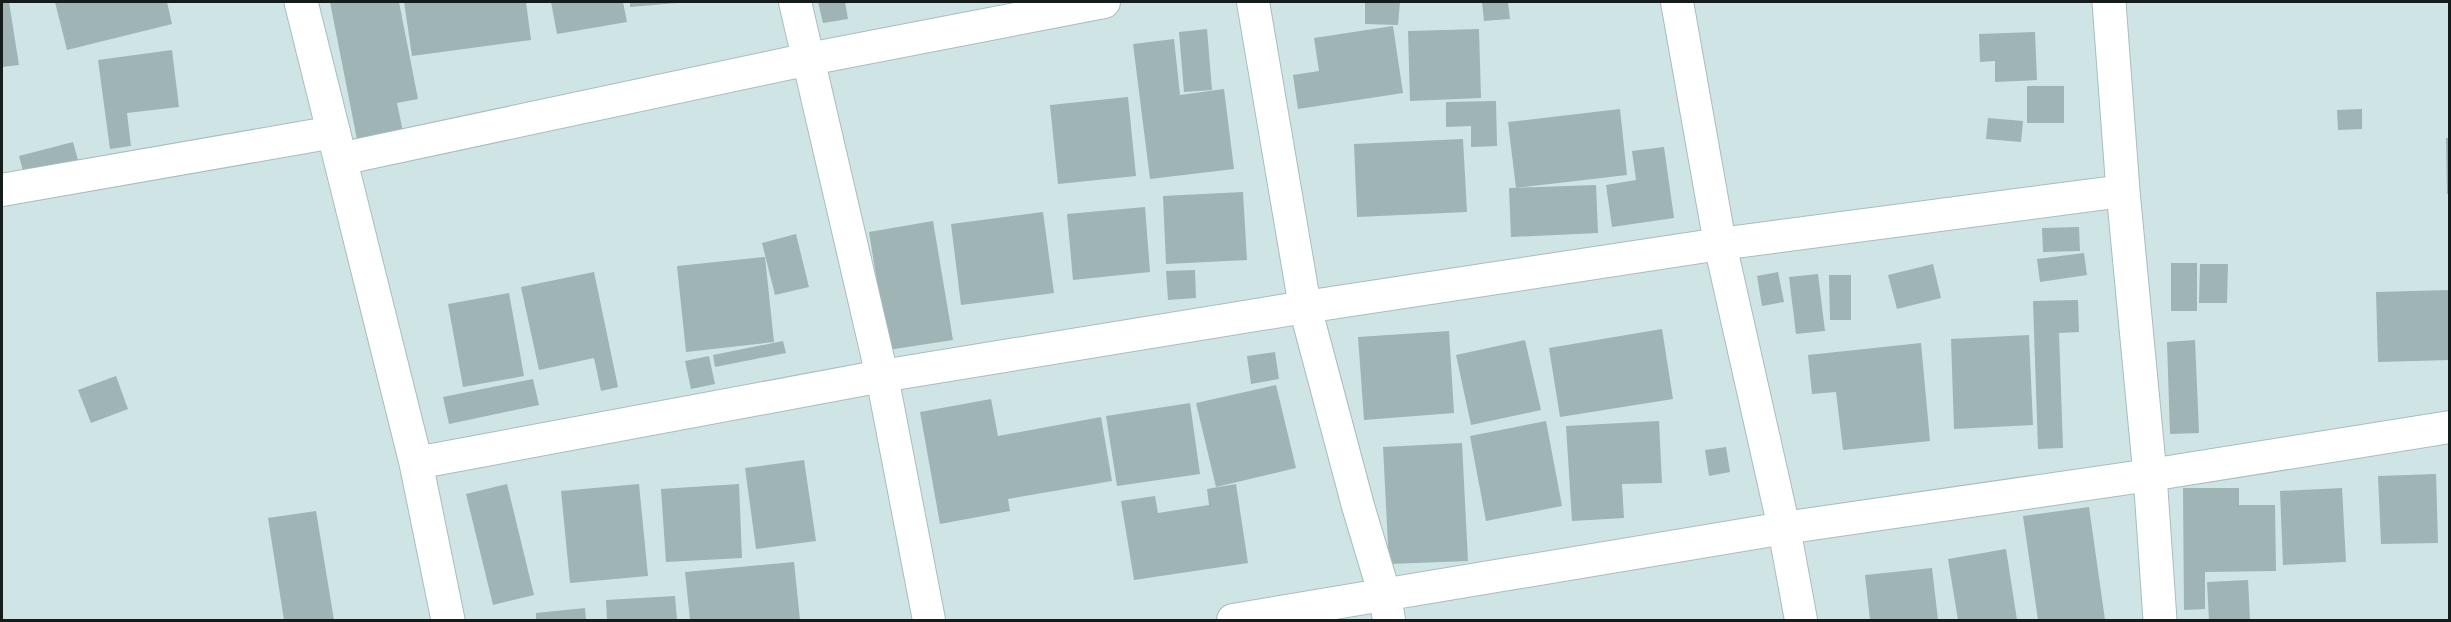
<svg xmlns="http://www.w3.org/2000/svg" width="2451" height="622" viewBox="0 0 2451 622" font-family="'Source Sans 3',sans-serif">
  <rect width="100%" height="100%" fill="#cfe5e5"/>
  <g fill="#9fb4b4">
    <polygon points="2,2 9,2 19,65 2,67"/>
    <polygon points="55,2 167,2 172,24 67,50"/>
    <polygon points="330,2 399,2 418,99 397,103 407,151 361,160"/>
    <polygon points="404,2 526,2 531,40 412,56"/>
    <polygon points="551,2 623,2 627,22 557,34"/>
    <polygon points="630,2 677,2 677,3 630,7"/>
    <polygon points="818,2 845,2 848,19 823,23"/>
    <polygon points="1365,2 1400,2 1398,25 1365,24"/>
    <polygon points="1482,2 1508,2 1510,19 1484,21"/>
    <polygon points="1393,26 1403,93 1298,109 1293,75 1319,71 1314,38"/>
    <polygon points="1207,29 1212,90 1184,92 1179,32"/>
    <polygon points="1479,29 1481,98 1410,101 1408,31"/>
    <polygon points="2035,32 2037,80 1995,82 1995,61 1980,62 1979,34"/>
    <polygon points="1174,39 1180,95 1224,89 1234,169 1150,179 1133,44"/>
    <polygon points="172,50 179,107 127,113 131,146 110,149 98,60"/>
    <rect x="2027" y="86" width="37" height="37"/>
    <polygon points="1128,97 1136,176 1058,184 1050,105"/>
    <polygon points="1496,101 1497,146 1471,147 1471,126 1446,127 1446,102"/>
    <polygon points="1620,109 1627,175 1516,188 1508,122"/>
    <polygon points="2362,109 2362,129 2338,130 2337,110"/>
    <polygon points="1988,118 2023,121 2021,142 1986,139"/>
    <polygon points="2446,138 2450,138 2450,194 2447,194"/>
    <polygon points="1463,139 1467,212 1357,217 1354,144"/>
    <polygon points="73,142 81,171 27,185 19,156"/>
    <polygon points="1664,147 1674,218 1612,227 1606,185 1636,180 1632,151"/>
    <polygon points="1596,185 1598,233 1511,237 1509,188"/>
    <polygon points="1243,192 1247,260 1166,264 1163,196"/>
    <polygon points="1145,207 1150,272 1073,280 1067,214"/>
    <polygon points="1043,212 1054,293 961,305 951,224"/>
    <polygon points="933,221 953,340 888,350 869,232"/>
    <polygon points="2079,227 2080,251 2043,252 2042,228"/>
    <polygon points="796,234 809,287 775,295 762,243"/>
    <polygon points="2084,253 2087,275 2040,282 2037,259"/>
    <polygon points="765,257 774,342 686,352 677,266"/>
    <rect x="2171" y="263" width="26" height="48"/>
    <polygon points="1933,264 1941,298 1897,309 1888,275"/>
    <polygon points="2200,264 2228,264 2227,303 2199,303"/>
    <polygon points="1195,270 1196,298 1168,300 1166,271"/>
    <polygon points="594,272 618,387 601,391 594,358 539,370 521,287"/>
    <polygon points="1778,272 1784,302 1762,306 1757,276"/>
    <polygon points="1818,274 1825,331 1796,334 1789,277"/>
    <polygon points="1829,275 1851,275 1851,320 1830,320"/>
    <polygon points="2450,290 2450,360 2378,362 2376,292"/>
    <polygon points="509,293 524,376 463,387 448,304"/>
    <polygon points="2078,300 2079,332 2059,333 2063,448 2038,449 2033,301"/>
    <polygon points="1662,329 1673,399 1560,417 1549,348"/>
    <polygon points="1449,331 1454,413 1364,420 1358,337"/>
    <polygon points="2029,335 2033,425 1954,429 1951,339"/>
    <polygon points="1525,340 1541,410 1471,425 1456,355"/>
    <polygon points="2195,340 2199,433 2170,434 2167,342"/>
    <polygon points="783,341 786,353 715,367 713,355"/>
    <polygon points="1921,343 1930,441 1843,450 1836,392 1812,394 1808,355"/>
    <polygon points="1275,352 1279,379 1251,384 1247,356"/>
    <polygon points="709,356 715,384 691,389 685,361"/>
    <polygon points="116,376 128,409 91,423 78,390"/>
    <polygon points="533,379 539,405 449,424 443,397"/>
    <polygon points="1276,385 1296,468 1216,487 1196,403"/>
    <polygon points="991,399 998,436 1101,417 1112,481 1008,499 1010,511 940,524 920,412"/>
    <polygon points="1190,403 1200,474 1117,486 1106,416"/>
    <polygon points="1546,421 1562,506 1486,521 1470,436"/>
    <polygon points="1659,421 1662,483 1622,484 1624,518 1572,521 1566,426"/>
    <polygon points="1462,443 1468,561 1389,564 1383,447"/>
    <polygon points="1726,447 1730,472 1709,476 1705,450"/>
    <polygon points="804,460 816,541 756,549 745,468"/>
    <polygon points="2436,474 2438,543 2381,544 2378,476"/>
    <polygon points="507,484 534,595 493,605 466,494"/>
    <polygon points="639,484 648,576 570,583 561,491"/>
    <polygon points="739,484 742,558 666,562 661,489"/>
    <polygon points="1236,484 1248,563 1134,580 1121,501 1155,496 1158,513 1209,505 1207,489"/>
    <polygon points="2183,488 2239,488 2239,505 2275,505 2276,571 2205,572 2205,609 2184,610"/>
    <polygon points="2342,488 2346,562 2283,565 2280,491"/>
    <polygon points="2089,507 2105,620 2038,620 2023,516"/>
    <polygon points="316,511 334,620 284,620 268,518"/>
    <polygon points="2006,549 2017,620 1958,620 1948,559"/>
    <polygon points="794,562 800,620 690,620 685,572"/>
    <polygon points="1932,568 1938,620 1870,620 1865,575"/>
    <polygon points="2248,580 2250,620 2209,620 2207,582"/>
    <polygon points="675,596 677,620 607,620 606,600"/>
    <polygon points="585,608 586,620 536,620 536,613"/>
  </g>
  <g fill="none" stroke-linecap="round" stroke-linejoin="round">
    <defs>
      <g id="street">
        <polyline points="795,2 882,376 929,620"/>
        <polyline points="1253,2 1305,307 1358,506 1385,596 1389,620"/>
        <polyline points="1677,2 1720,244 1784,528 1801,620"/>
        <polyline points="340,159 809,59 1104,2"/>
        <polyline points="2,190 334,132"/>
        <polyline points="416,463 882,376 1305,307 1720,244 2123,191"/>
        <polyline points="1233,620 1784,528 2150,475 2450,427"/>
      </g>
      <g id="secondary">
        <polyline points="301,2 416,463 448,620"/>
        <polyline points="2109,2 2123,191 2150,475 2160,620"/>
      </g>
    </defs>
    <use href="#street" stroke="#a8bdbd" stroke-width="34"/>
    <use href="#secondary" stroke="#a8bdbd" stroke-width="35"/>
    <use href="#street" stroke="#fff" stroke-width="32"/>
    <use href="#secondary" stroke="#fff" stroke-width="33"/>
  </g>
  <rect width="2451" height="622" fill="none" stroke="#141c1c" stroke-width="6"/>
</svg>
